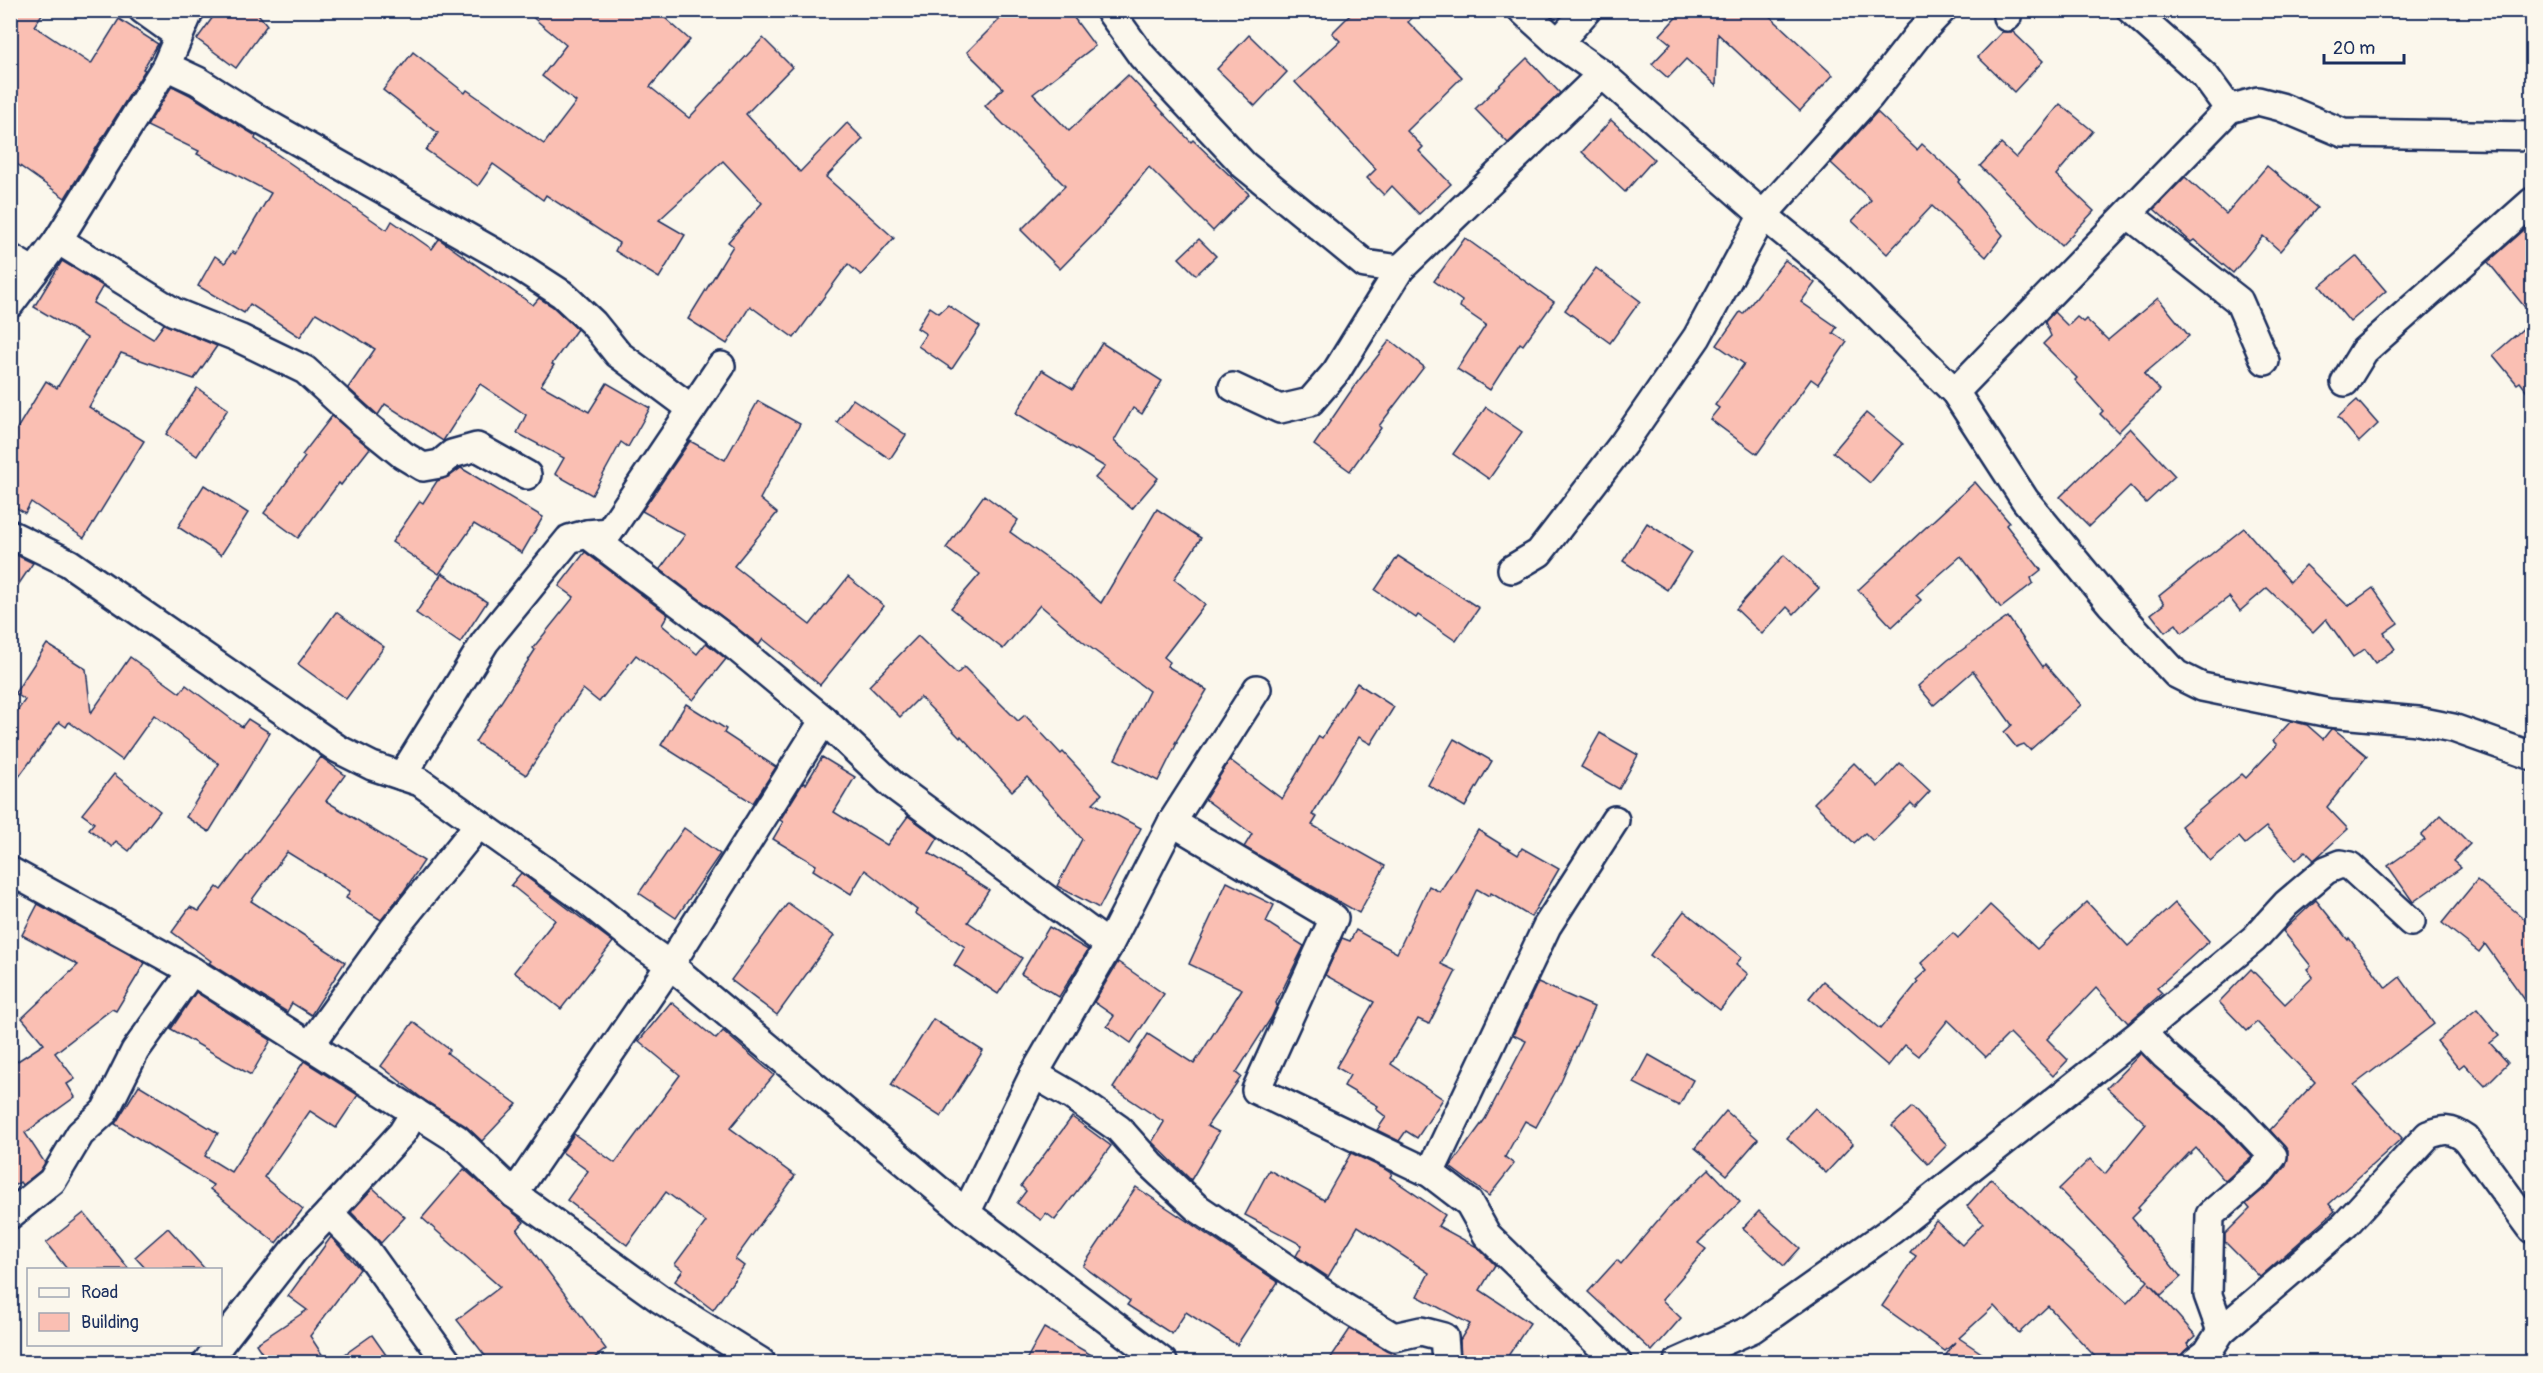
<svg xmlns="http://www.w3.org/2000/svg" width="2543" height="1373" viewBox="0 0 2543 1373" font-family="Pangolin,sans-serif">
  <rect width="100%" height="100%" fill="#fbf7ec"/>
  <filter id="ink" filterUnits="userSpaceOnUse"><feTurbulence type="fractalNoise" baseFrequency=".0167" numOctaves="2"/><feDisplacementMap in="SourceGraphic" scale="12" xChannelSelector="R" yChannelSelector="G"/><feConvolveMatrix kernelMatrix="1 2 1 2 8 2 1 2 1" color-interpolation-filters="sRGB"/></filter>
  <g filter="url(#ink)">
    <g fill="#fabfb3" stroke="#1b2f5e" stroke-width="1.5">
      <polygon points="10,10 45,10 34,26 91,64 119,19 158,44 143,69 145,70 65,198 10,159"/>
      <polygon points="218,10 255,10 267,25 236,68 197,39"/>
      <polygon points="524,10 656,10 690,40 650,87 689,118 763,38 792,67 746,114 800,172 847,123 863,139 826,177 894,238 861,275 848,264 794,338 750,306 727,344 688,319 733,246 728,242 762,203 723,161 659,220 685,235 659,278 615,251 619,243 546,195 543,200 493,164 478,186 426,150 438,133 383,90 413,52 465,93 467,90 544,144 576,102 542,76 566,45"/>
      <polygon points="1009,10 1068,10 1095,46 1033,94 1069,131 1128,75 1191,142 1193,140 1249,194 1213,231 1149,167 1099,229 1060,269 1021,230 1065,186 985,106 1003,88 967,52"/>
      <polygon points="1355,10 1420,10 1408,22 1462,77 1407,131 1423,147 1419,151 1451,184 1419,214 1392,186 1384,195 1367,178 1376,169 1295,82 1340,41 1332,33"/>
      <polygon points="1683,10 1763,10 1833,75 1800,111 1718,34 1716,86 1686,59 1668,78 1652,64 1671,44 1660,35"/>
      <polygon points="2002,32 2013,32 2043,61 2014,92 1978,57"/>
      <polygon points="1249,35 1287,72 1255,106 1217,69"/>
      <polygon points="1527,58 1560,93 1508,143 1475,109"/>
      <polygon points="172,86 190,95 256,136 255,139 387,230 392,221 432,249 439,239 533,305 539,298 552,306 577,329 552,364 554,365 541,385 589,412 607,383 650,408 628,447 621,442 592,495 555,474 564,458 517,433 526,415 480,384 443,441 385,404 378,415 348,388 375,349 316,313 300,337 250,304 244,313 198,286 215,256 225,263 232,252 235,254 271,193 197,154 199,151 147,126"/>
      <polygon points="2060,104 2093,131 2056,175 2094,211 2061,246 1980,166 2001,144 2016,158"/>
      <polygon points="1877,112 1917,150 1922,144 1960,179 1958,182 2003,235 1986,257 1932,206 1887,254 1852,221 1871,200 1831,163"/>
      <polygon points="1611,120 1654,159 1625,192 1582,152"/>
      <polygon points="2267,166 2317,208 2280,251 2263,236 2233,273 2194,240 2191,242 2154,209 2185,177 2226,214"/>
      <polygon points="2532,223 2532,316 2488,262"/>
      <polygon points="1465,238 1554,302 1523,345 1520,343 1490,390 1457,369 1486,325 1460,307 1462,301 1434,281"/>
      <polygon points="1199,239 1216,256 1196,275 1179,258"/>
      <polygon points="2356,256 2386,291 2350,322 2320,286"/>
      <polygon points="1785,260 1815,283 1801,302 1837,327 1833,333 1847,342 1818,384 1811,379 1757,454 1710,419 1719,408 1715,405 1744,364 1717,345 1740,312 1743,314"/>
      <polygon points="62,261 103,286 93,303 153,339 164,324 217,346 194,379 121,353 89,407 144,441 84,538 31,502 25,513 10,504 10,440 46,381 57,388 87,338 34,307"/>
      <polygon points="1596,268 1640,301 1610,343 1565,310"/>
      <polygon points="2158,298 2189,336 2144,374 2160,390 2118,432 2100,414 2103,411 2075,380 2077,378 2043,344 2051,336 2045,322 2054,312 2068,326 2077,317 2083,322 2086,319 2108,340"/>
      <polygon points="948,305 980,327 952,369 918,346 926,334 917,328 930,307 939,313"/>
      <polygon points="2532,321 2532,398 2520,382 2517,384 2493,355"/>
      <polygon points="1390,340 1424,367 1379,426 1381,428 1350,471 1314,445 1353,388"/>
      <polygon points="1102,343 1162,381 1142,414 1133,408 1114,441 1158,478 1132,509 1095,478 1105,467 1016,413 1042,370 1073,389"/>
      <polygon points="197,388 228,409 197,456 166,434"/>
      <polygon points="853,399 906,435 890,459 837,422"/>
      <polygon points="2357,400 2378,424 2359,442 2338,417"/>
      <polygon points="758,401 800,424 760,499 777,513 734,566 810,625 848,577 884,606 820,685 763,639 759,645 660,569 685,535 642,511 690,441 725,460"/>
      <polygon points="1486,407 1522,432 1489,479 1453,454"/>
      <polygon points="1866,413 1903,444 1870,483 1833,452"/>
      <polygon points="332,416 370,448 341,485 339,483 298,538 264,513 305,457 302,455"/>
      <polygon points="2130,428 2175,476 2146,503 2130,486 2089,526 2060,497"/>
      <polygon points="461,468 543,517 522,553 474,524 439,574 392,542 420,501 423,503 437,481 450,476"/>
      <polygon points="1975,482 2009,522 2006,525 2041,570 2031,578 2033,583 2001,608 1961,556 1916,595 1921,600 1892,627 1858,590"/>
      <polygon points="204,485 248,513 221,555 178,527"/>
      <polygon points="984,495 1018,520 1010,532 1066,572 1101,603 1157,509 1201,538 1174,579 1205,604 1164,657 1170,662 1167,666 1207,690 1175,743 1177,743 1158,781 1115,759 1149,691 1083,642 1040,605 1003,649 951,608 980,574 946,548"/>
      <polygon points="1647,523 1691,552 1667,590 1623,561"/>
      <polygon points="2244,528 2290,582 2306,565 2348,606 2373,588 2398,623 2384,633 2395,649 2375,663 2365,649 2353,657 2326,619 2313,632 2267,588 2240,611 2229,597 2182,633 2176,624 2165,632 2151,614 2164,604 2159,596"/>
      <polygon points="10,552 33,563 10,597"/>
      <polygon points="585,552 668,615 662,625 697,654 706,643 726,659 693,700 636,655 599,702 583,689 526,775 475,742 535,650 533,648 574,597 559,586"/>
      <polygon points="1784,555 1819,588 1794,614 1787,607 1762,634 1736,609"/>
      <polygon points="1398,556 1479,608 1456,641 1418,615 1416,618 1375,590"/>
      <polygon points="442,573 487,602 460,643 416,613"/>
      <polygon points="336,612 384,647 346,699 298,664"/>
      <polygon points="2008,617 2043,667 2045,664 2081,705 2030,750 2024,744 2016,747 2004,732 2012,725 1973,671 1934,705 1918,686 1948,660"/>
      <polygon points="918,636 957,674 964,667 1018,721 1025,715 1061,754 1063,752 1102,794 1093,803 1141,828 1099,908 1057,886 1082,839 1027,777 1012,791 961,736 960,738 920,697 900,717 869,686"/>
      <polygon points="47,644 86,669 91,713 130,657 180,693 186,685 242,727 248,719 270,733 209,832 186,817 219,764 154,715 122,760 69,722 66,727 59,722 10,789 10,721 25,700 15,693"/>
      <polygon points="1357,683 1394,707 1371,744 1359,737 1312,815 1317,817 1312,825 1385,866 1359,913 1244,847 1252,834 1205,799 1230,760 1282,799 1319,736 1322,738"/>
      <polygon points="686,704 726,729 724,733 776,767 753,803 661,745"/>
      <polygon points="2291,721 2307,725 2323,739 2331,729 2334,729 2367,756 2327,807 2348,829 2314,860 2305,851 2296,860 2266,827 2245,844 2239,837 2210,861 2181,826 2242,774 2246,778 2277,745 2273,741"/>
      <polygon points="1600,733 1638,755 1619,789 1581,767"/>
      <polygon points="1454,739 1492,761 1465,807 1428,785"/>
      <polygon points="321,757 345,775 326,801 424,861 404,891 381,920 346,898 350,891 287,852 251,901 345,962 311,1015 292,1003 287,1012 209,963 211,961 172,932 190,907 199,911 217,887 221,890"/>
      <polygon points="822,757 855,777 834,812 887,845 908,816 938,838 929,853 989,890 968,922 1022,958 998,994 954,965 965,947 915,913 917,910 865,870 851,894 813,870 816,865 773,839 783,822 780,820 803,783 806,784"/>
      <polygon points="1854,763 1878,787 1900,763 1930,791 1915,807 1911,803 1873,841 1865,833 1854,843 1814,803"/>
      <polygon points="114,774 160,811 129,851 116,841 112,847 89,829 94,823 82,814"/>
      <polygon points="2441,815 2470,844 2453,861 2461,868 2413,902 2388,866 2425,840 2421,836"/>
      <polygon points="684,828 720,854 676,918 639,893"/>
      <polygon points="1478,830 1518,855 1522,848 1559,869 1531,917 1491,893 1489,896 1477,889 1441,964 1456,971 1429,1024 1418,1019 1391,1064 1443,1099 1417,1138 1406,1131 1399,1141 1377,1130 1386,1117 1376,1109 1378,1106 1344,1086 1350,1075 1336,1067 1374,1002 1325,975 1342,938 1350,941 1356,930 1397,953 1429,886 1440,892"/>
      <polygon points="521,873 613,942 561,1009 514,972 555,920 511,885"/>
      <polygon points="2477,880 2532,925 2532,1010 2485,944 2479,952 2442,923"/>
      <polygon points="1227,882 1274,905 1266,922 1304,946 1276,1003 1277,1005 1271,1018 1236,1073 1241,1077 1207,1126 1219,1132 1191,1180 1152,1142 1164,1122 1113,1088 1148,1034 1194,1064 1242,989 1189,964"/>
      <polygon points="2316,900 2348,940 2349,938 2386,988 2400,977 2434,1024 2354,1085 2402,1138 2329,1204 2335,1211 2260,1277 2225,1242 2225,1234 2250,1209 2246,1204 2272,1182 2286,1165 2288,1151 2270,1130 2315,1082 2257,1022 2247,1031 2219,1002 2251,969 2285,1004 2313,977 2307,969 2311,966 2283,931"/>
      <polygon points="2087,902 2128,946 2175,903 2209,941 2157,988 2162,993 2128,1023 2096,988 2047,1039 2068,1060 2053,1076 2010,1033 1986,1057 1948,1020 1919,1056 1905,1045 1888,1066 1809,998 1823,981 1880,1029 1918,982 1916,980 1927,970 1921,963 1953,933 1958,938 1990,905 2037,949"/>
      <polygon points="788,903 834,936 777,1015 731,980"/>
      <polygon points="38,904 145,963 116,1011 112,1009 55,1053 75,1079 67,1084 75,1097 25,1133 45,1163 40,1171 22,1185 20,1182 10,1188 10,1066 44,1044 22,1018 78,965 22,935"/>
      <polygon points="1684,911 1742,957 1736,964 1748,974 1720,1010 1650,955"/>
      <polygon points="1049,927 1088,950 1059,997 1021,974"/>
      <polygon points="1118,962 1164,994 1131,1043 1107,1026 1114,1016 1094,1002"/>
      <polygon points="1538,982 1594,1007 1561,1082 1536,1127 1525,1121 1505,1157 1514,1164 1489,1196 1450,1167 1485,1119 1526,1041 1513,1035"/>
      <polygon points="196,992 271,1040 251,1075 171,1029"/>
      <polygon points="671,1002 716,1039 723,1031 774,1075 730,1128 795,1176 735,1259 744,1266 713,1310 675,1281 683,1270 675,1264 706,1222 666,1192 627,1245 567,1200 588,1171 562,1152 574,1134 615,1163 680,1075 639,1041"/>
      <polygon points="2477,1009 2499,1036 2490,1043 2508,1063 2485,1086 2464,1064 2459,1068 2437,1041"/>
      <polygon points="933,1019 983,1051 941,1117 891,1085"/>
      <polygon points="413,1022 450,1050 447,1053 517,1104 482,1141 466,1126 424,1100 381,1066"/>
      <polygon points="2141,1053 2224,1127 2252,1157 2225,1181 2196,1148 2190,1154 2189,1153 2138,1208 2140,1210 2132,1218 2181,1277 2161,1295 2149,1283 2196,1336 2187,1344 2189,1347 2181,1355 2178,1362 2100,1362 2048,1306 2019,1333 1994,1306 1959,1338 1995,1362 1941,1362 1955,1342 1945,1351 1882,1306 1916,1256 1910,1252 1936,1221 1962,1245 1983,1223 1967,1206 1991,1179 2127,1303 2148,1281 2059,1189 2090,1159 2105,1174 2146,1124 2107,1088"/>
      <polygon points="1649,1055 1693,1080 1679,1106 1634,1083"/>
      <polygon points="304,1061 358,1095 336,1128 310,1111 264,1177 303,1209 276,1243 210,1189 213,1185 115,1124 139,1085 218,1133 205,1156 231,1172"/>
      <polygon points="1912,1107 1947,1145 1928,1164 1892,1126"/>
      <polygon points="1815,1108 1853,1144 1826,1173 1787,1138"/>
      <polygon points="1726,1111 1758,1139 1727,1175 1695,1148"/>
      <polygon points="1072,1117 1111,1146 1055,1220 1046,1213 1041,1220 1017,1203 1026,1191 1021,1186"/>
      <polygon points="1351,1153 1383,1168 1392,1174 1390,1177 1445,1215 1438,1226 1477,1247 1495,1265 1480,1290 1530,1323 1504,1362 1461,1362 1460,1340 1470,1324 1417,1296 1429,1273 1358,1226 1328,1277 1296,1256 1302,1245 1245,1215 1269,1170 1324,1200"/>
      <polygon points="464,1169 524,1222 517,1230 606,1349 589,1362 490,1362 457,1320 500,1287 422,1218"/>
      <polygon points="1709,1169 1740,1202 1698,1243 1706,1249 1662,1300 1681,1318 1652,1351 1588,1292 1617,1260 1621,1264 1670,1206"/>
      <polygon points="1136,1187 1278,1282 1237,1345 1186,1312 1172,1334 1127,1305 1130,1301 1083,1266"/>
      <polygon points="373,1188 405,1217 381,1243 351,1212"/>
      <polygon points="1759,1211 1800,1248 1784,1266 1743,1228"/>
      <polygon points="84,1213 129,1269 67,1269 46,1243"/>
      <polygon points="168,1228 205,1269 146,1269 135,1257"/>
      <polygon points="331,1237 360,1269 310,1336 327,1362 268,1362 256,1344 307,1310 288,1296"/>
      <polygon points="1044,1328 1104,1362 1025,1362"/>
      <polygon points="1350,1329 1391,1351 1408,1362 1328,1362"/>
      <polygon points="372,1335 391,1362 334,1362"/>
    </g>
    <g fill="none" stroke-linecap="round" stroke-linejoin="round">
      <defs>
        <g id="minor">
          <polyline points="143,10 178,35"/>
          <polyline points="1109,10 1142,56 1244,165 1365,264 1400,269 1602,74"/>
          <polyline points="1522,10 1558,43 1602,74 1763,215 1835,274 1955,392 2025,500 2110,603 2176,674 2202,687 2329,713 2418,721 2453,728 2532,756"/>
          <polyline points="2131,10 2205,76 2229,109"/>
          <polyline points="2007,17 2008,10"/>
          <polyline points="1558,43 1587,10"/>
          <polyline points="166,66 198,81 255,117 522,268 562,294 593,323 618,354 692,409"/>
          <polyline points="2128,214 2239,301 2265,361"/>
          <polyline points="58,240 174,312 239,338 305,370 362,422 403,455 423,467 440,464 452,454 477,447 527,475"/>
          <polyline points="10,258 34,272"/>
          <polyline points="10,304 58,240 166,66 190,10"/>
          <polyline points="2345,382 2364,351 2532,202"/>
          <polyline points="1233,387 1280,409 1310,402 1336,372 1400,269"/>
          <polyline points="1955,392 2229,109 2258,101 2281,107 2343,133 2532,136"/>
          <polyline points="10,534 69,563 338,749 372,766 420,782 587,901 643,946 670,965 966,1213 1163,1362"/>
          <polyline points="587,534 724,637 824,720 894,786 1109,945"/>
          <polyline points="1512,569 1539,553 1623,444 1697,337 1763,215 1870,96 1917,36 1942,10"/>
          <polyline points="402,776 485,642 569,539 587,534 609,532 721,366"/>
          <polyline points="1172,822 1334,918 1256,1090 1430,1173 1469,1203 1487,1235 1617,1362"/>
          <polyline points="10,871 192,971 457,1139 514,1194 660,1299 761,1362"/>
          <polyline points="2142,1032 2164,1055 2235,1116 2273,1156 2262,1170 2210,1215 2208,1295 2221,1331 2207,1353 2195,1362"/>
          <polyline points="310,1045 394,929 479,824"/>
          <polyline points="1034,1074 1072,1096 1119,1129 1151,1165 1196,1207 1342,1306 1394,1337 1421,1331 1444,1337 1446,1362"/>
          <polyline points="415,1112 402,1133 329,1213 366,1250 447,1362"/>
          <polyline points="1430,1173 1547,926 1615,820"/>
          <polyline points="514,1194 670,965 824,720"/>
          <polyline points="966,1213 1034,1074 1109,945 1172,822 1257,689"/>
          <polyline points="10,1215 52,1181 80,1134 105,1111 135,1051 192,971"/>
          <path d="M2221,1331L2345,1225L2428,1135C2444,1129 2451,1128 2466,1139L2532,1229"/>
          <polyline points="220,1344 293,1251 329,1213"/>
          <polyline points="207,1362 220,1344"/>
          <polyline points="1678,1362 1752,1329 1892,1230 2142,1032 2254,939 2286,904 2326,870 2341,864 2350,866 2411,922"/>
        </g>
      </defs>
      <use href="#minor" stroke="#1b2f5e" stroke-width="32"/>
      <use href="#minor" stroke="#fbf7ec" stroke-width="27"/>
    </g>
  </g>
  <rect width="2543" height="1373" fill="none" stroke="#fbf7ec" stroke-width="36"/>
  <rect x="18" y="18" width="2507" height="1337" fill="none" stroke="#1b2f5e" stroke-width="2" filter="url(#ink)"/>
  <rect x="27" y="1268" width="195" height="78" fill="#fbf7ec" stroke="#a1a7b3" stroke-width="1.5"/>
  <rect x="39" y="1288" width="30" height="9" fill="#fbf7ec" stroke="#a1a7b3" stroke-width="1.5"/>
  <text x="81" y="1298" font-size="18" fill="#1b2f5e">Road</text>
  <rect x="39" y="1313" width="30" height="18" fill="#fabfb3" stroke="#a1a7b3" stroke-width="1.5"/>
  <text x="81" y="1328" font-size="18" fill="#1b2f5e">Building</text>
  <path d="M2324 54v9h80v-9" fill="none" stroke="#1b2f5e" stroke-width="3"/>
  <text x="2333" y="54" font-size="18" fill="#1b2f5e" stroke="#fbf7ec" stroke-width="4.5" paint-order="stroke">20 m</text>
</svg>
